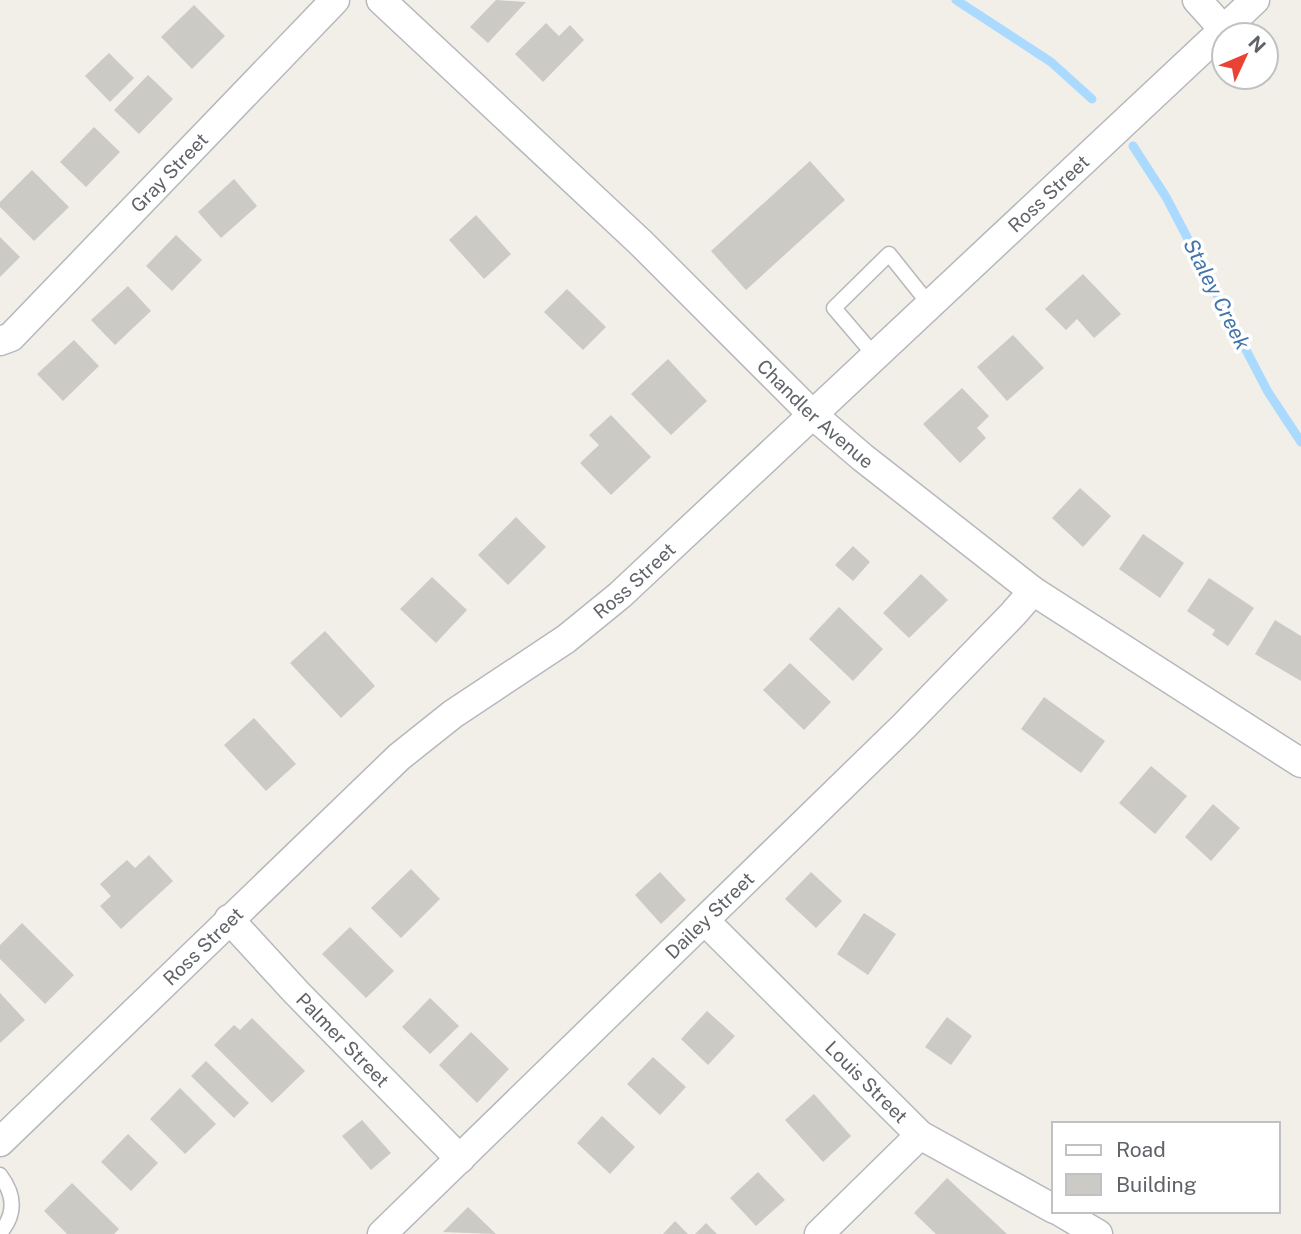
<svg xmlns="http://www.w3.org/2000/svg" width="1301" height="1234" viewBox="0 0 1301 1234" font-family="'Public Sans',sans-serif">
  <rect width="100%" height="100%" fill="#f1efe8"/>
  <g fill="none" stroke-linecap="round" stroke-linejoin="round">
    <g stroke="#aadaff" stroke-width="9">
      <polyline points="956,0 1051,62 1092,99"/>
      <polyline points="1133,146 1166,197 1268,392 1301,442"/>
    </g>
  </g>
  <g fill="#cccac5">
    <polygon points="496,0 526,2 488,43 470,27"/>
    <polygon points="194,5 225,36 192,69 161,37"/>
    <polygon points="546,23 559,36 570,25 584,40 543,82 515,54"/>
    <polygon points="109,53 134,78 110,102 85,76"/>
    <polygon points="148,75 173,99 139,134 114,110"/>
    <polygon points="94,127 120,152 86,187 60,162"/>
    <polygon points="810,161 845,200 746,290 711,251"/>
    <polygon points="32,170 69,207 34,241 0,207 0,202"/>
    <polygon points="234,179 257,206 221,238 198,212"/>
    <polygon points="476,215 511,254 484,279 449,240"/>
    <polygon points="176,235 202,260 172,291 146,266"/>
    <polygon points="0,237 20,257 0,277"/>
    <polygon points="1083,274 1121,314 1094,338 1077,319 1066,330 1045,309"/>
    <polygon points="128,286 151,311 115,345 91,320"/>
    <polygon points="567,289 606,327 583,350 544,312"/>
    <polygon points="1013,335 1044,368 1007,401 977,367"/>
    <polygon points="74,340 99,366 63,401 37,374"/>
    <polygon points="668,359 707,401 671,435 631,394"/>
    <polygon points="962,388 989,416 977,428 986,438 960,463 923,424"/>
    <polygon points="611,415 651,457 611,495 580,463 599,445 589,435"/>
    <polygon points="1080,488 1111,516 1083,547 1052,518"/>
    <polygon points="516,517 546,547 508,585 478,555"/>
    <polygon points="1143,534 1184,563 1160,598 1119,569"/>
    <polygon points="853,546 870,562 853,581 835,565"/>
    <polygon points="921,574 948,600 909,638 883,613"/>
    <polygon points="432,577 467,610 436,643 400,609"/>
    <polygon points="1209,578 1254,608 1228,646 1212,635 1215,630 1187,611"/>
    <polygon points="839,607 883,649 853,681 809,639"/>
    <polygon points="1275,620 1301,636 1301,681 1255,654"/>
    <polygon points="325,631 375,686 341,718 290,663"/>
    <polygon points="790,663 831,702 804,730 763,690"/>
    <polygon points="1044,697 1105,741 1081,773 1021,729"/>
    <polygon points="254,718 296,764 266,791 224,745"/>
    <polygon points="1151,766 1187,796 1155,834 1119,803"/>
    <polygon points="1213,804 1240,828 1211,861 1185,837"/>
    <polygon points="149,855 173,881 121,929 100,906 111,896 100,884 127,860 135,868"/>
    <polygon points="411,869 440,899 401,938 371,908"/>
    <polygon points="660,872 686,900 661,924 635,895"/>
    <polygon points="811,872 842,901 816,928 785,899"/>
    <polygon points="864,913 896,934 868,975 837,954"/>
    <polygon points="22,923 74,975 45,1004 0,959 0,945"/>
    <polygon points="350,927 394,971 366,998 322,954"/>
    <polygon points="0,993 25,1020 0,1043"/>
    <polygon points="430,998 459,1026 430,1054 402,1027"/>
    <polygon points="707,1011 735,1036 708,1065 681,1039"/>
    <polygon points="947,1017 972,1036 951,1065 925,1047"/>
    <polygon points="252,1018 305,1071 272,1103 214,1045 234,1025 240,1030"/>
    <polygon points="471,1032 509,1069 477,1103 439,1065"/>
    <polygon points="653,1057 686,1087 660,1115 627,1084"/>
    <polygon points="206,1061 249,1103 234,1118 191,1076"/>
    <polygon points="180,1088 216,1124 185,1154 150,1119"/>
    <polygon points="814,1094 851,1136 823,1162 785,1120"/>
    <polygon points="602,1116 635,1147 610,1174 577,1143"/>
    <polygon points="362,1120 391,1153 371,1170 342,1136"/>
    <polygon points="128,1134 158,1163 131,1191 101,1162"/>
    <polygon points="758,1172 785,1200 756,1226 730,1198"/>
    <polygon points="947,1178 1007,1234 936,1234 914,1213"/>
    <polygon points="72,1183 119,1229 114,1234 67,1234 44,1211"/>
    <polygon points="468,1207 496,1234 443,1232"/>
    <polygon points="675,1221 688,1234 663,1234"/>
    <polygon points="706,1223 717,1234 695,1234"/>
  </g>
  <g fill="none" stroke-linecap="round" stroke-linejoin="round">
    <defs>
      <g id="lane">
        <polyline points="875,356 834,308 889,254 929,304"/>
        <path d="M0,1175C15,1195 16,1214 0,1233"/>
      </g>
      <g id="street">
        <path id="s1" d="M381,0L640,242L813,415L862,457L1033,591L1301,763"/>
        <polyline points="1197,0 1224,30"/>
        <path id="s2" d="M0,341L11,337L335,0"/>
        <path id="s3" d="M229,919L296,992L460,1159"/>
        <path id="s4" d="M705,921L920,1135L1054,1209"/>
        <path id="s5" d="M0,1142L399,757L453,714L566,639L620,595L1255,0"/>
        <polyline points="1059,1211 1098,1234"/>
        <path id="s6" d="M382,1234L904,726L1013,614L1033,591"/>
        <polyline points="819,1234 920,1135"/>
      </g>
    </defs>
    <use href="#lane" stroke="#b5b8bc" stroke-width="17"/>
    <use href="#street" stroke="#b5b8bc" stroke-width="31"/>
    <use href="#lane" stroke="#fff" stroke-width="14"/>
    <use href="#street" stroke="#fff" stroke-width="28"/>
  </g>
  <g text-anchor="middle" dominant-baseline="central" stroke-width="7" stroke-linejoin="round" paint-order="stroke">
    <g font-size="19" fill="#5f6368" stroke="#fff">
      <text stroke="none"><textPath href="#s2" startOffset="240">Gray Street</textPath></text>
      <text stroke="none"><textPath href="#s5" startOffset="1416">Ross Street</textPath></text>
      <text stroke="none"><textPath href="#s1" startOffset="600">Chandler Avenue</textPath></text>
      <text stroke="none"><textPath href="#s5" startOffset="849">Ross Street</textPath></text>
      <text stroke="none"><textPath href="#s6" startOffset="457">Dailey Street</textPath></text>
      <text stroke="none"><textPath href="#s5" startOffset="282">Ross Street</textPath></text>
      <text stroke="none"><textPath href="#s3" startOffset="166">Palmer Street</textPath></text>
      <text stroke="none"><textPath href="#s4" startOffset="228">Louis Street</textPath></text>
    </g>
    <g font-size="21" font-style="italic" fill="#4174aa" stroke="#fff">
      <text transform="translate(1217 294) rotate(63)">Staley Creek</text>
    </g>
  </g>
  <rect x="1052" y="1122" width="228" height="91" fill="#ffffff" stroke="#bfc1c3" stroke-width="2"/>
  <rect x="1066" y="1145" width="35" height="10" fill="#ffffff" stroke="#bfc1c3" stroke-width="2"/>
  <text x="1116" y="1157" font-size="21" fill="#5f6368">Road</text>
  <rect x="1066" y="1174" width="35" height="21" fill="#cccac5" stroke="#bfc1c3" stroke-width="2"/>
  <text x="1116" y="1192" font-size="21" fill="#5f6368">Building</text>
  <g transform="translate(1245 56) rotate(46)"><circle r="33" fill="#ffffff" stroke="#bfc1c3" stroke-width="2"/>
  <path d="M0-5L12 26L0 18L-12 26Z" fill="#ea4335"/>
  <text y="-10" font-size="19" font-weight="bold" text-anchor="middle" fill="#5f6368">N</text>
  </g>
</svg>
